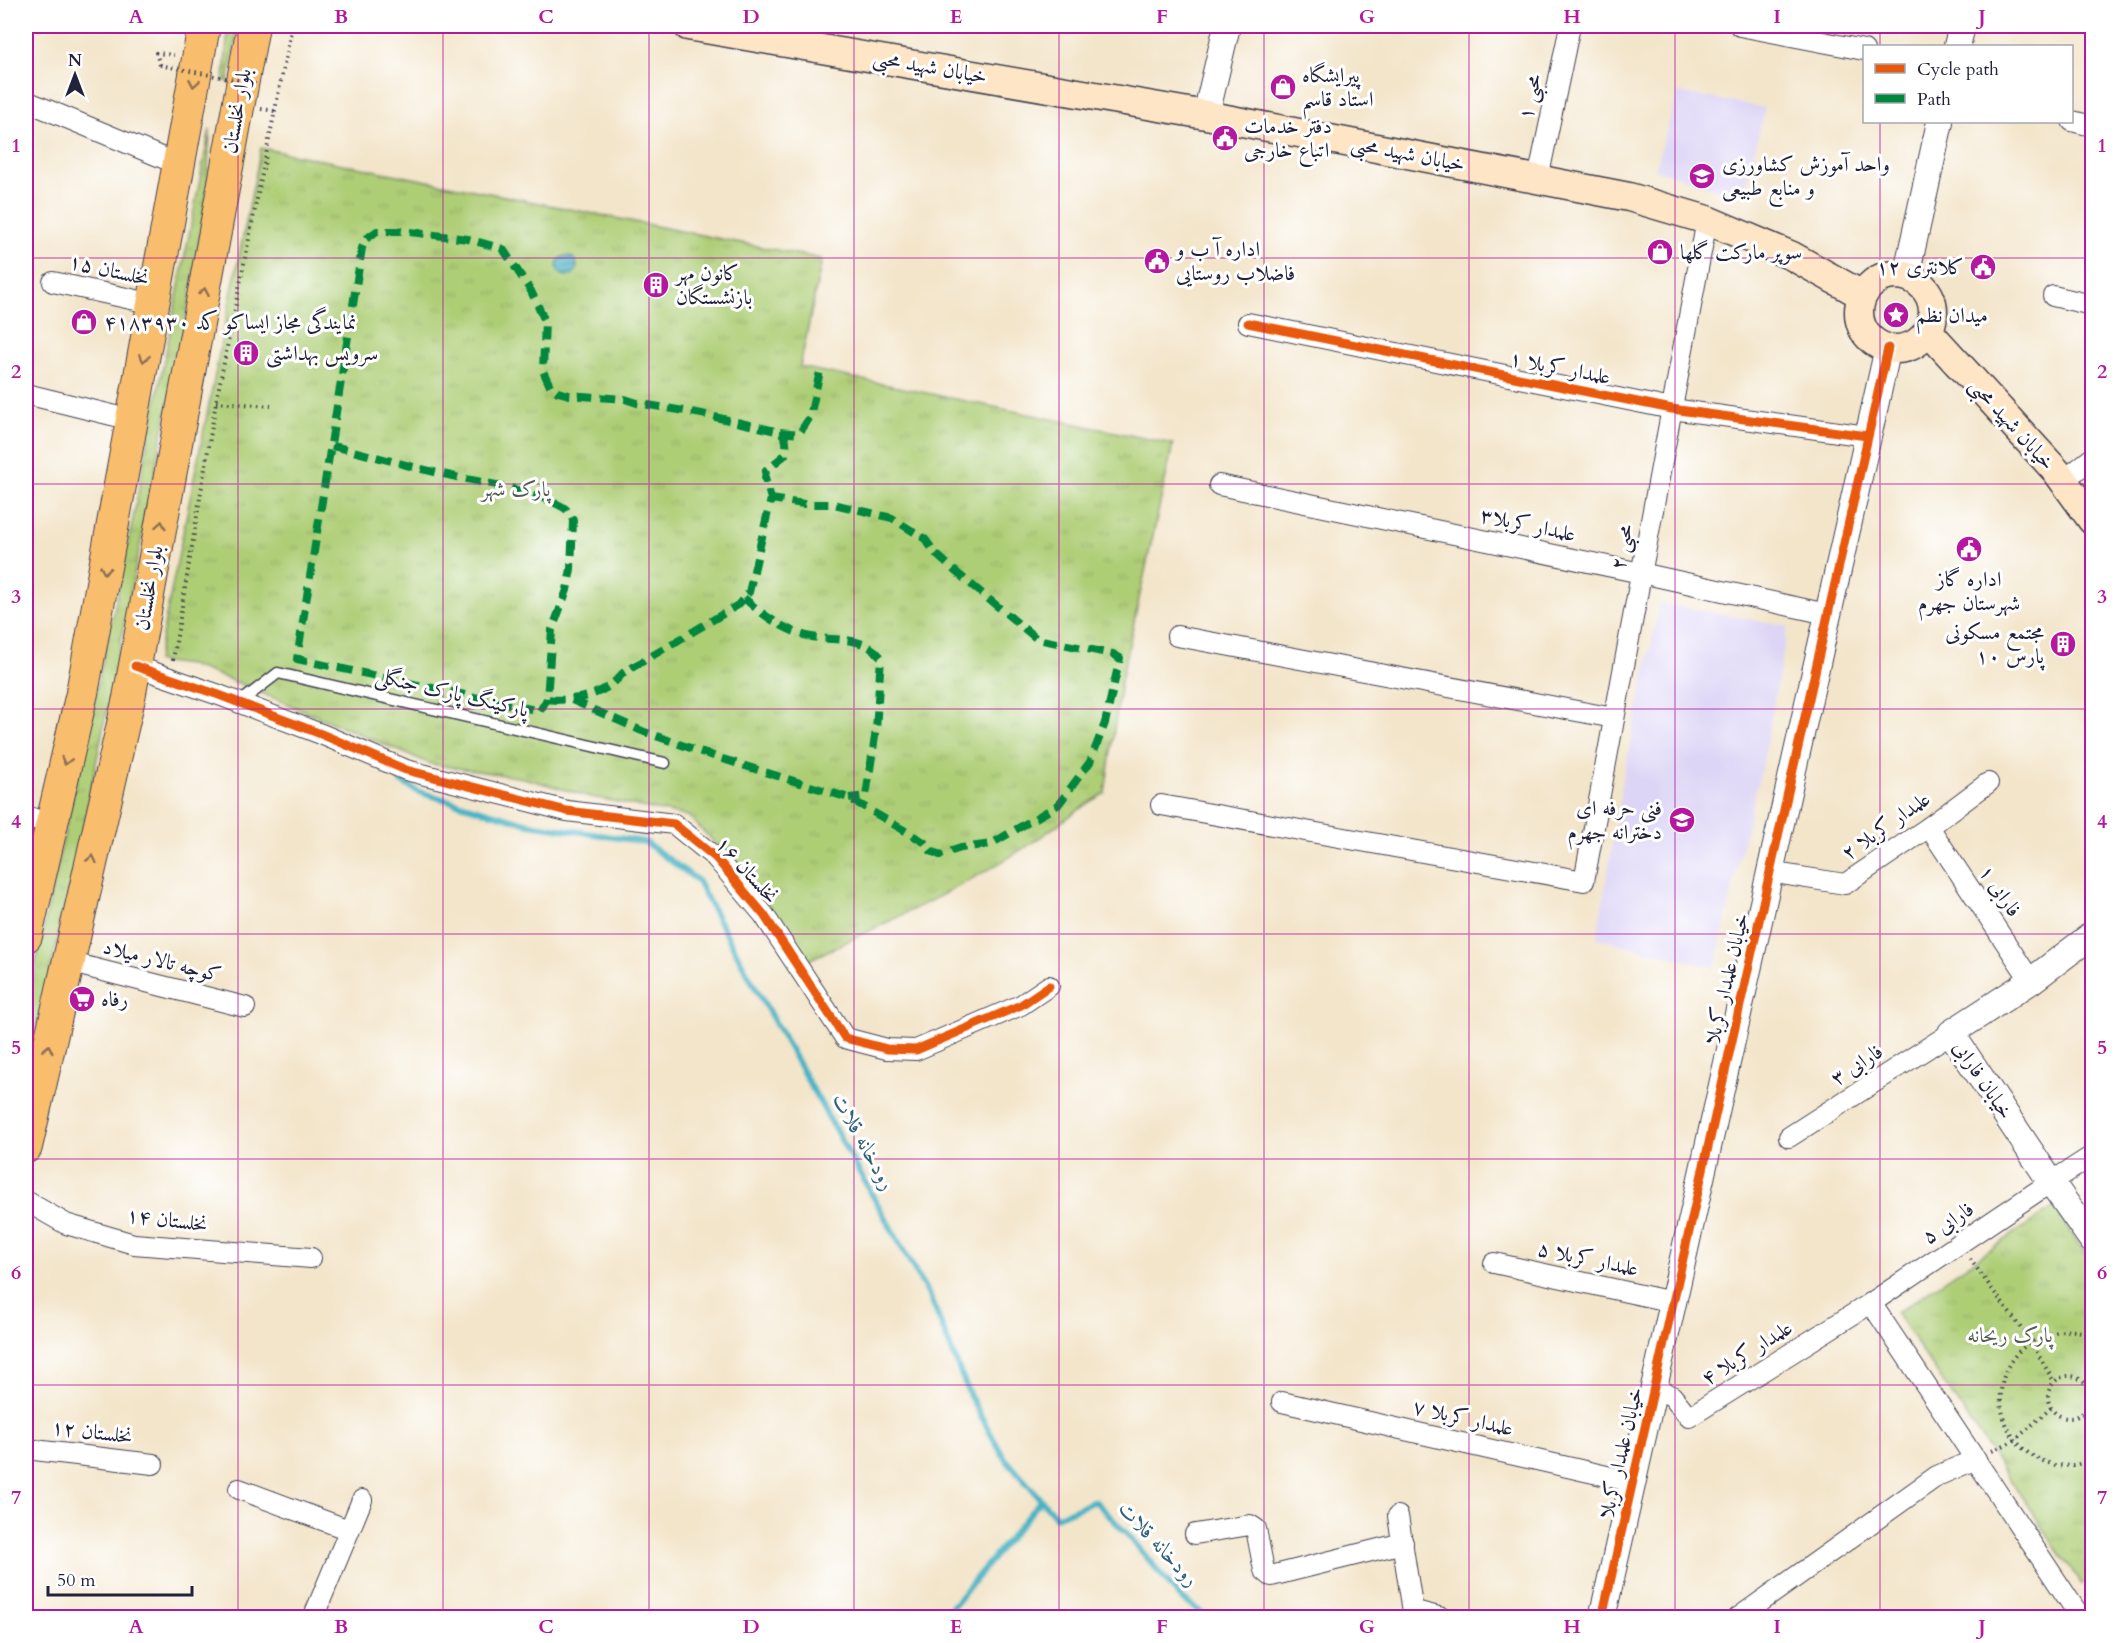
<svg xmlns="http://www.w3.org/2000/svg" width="2118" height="1643" viewBox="0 0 2118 1643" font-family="Cardo,Amiri,serif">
  <defs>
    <pattern id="park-tufts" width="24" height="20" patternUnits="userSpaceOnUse" patternTransform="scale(1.5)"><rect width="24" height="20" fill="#aece76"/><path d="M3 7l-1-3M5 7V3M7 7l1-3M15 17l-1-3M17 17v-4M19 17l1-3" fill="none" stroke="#95b167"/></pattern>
    <pattern id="water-rules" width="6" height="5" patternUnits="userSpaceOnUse" patternTransform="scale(1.5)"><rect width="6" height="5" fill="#48b3c5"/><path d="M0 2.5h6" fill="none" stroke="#3c91a1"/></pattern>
  </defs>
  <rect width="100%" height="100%" fill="#fff"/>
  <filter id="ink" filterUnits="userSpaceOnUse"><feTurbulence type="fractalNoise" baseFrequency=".0167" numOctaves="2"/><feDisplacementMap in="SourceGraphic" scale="12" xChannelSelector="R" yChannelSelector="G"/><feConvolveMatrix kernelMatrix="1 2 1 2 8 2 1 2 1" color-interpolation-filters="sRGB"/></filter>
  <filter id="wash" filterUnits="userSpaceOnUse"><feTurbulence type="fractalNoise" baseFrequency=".008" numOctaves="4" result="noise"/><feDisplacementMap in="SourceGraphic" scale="24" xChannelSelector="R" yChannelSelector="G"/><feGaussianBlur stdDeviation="1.35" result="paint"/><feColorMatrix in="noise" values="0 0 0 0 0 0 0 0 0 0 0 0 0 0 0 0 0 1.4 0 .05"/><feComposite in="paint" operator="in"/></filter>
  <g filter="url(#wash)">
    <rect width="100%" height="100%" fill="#f3e5ca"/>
    <g fill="#ddd5f6">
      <polygon points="1678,92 1765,108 1743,198 1655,169"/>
      <polygon points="1660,603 1788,626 1763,761 1737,868 1715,968 1597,938 1624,773"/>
    </g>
    <g fill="url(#park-tufts)" stroke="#687858" stroke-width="1.5">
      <polygon points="228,26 238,26 228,82 224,80"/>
      <polygon points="210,129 207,191 191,292 77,858 26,1071 26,1002 43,931 123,569"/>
      <path d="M261,148L822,259L800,367L1173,444L1121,681L1105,793C1077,809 1053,829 1026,847C957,891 880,925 807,961L794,945L767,903L732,860L688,816L591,797L524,778L431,764L226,678L190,665L157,661Z"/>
      <polygon points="2054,1207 2092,1264 2092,1578 2082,1585 1896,1313"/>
    </g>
    <circle fill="url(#water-rules)" stroke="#356a80" stroke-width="1.5" cx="567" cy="266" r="10"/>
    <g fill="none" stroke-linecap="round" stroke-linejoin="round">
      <g stroke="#48b3c5" stroke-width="6">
        <polyline points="400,781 419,792 529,824 645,842 697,880 751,980 931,1299 970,1396 1003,1456 1056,1517 1095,1501 1128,1535 1180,1597 1208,1618"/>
        <polyline points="943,1618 1041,1500"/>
      </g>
    </g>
  </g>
  <g filter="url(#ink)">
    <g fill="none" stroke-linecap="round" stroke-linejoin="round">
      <defs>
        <polyline id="service" points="239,703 278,673 665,763"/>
        <g id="minor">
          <polyline points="1740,26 1864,50"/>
          <polyline points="26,101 180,165"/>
          <polyline points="2072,121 2092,126"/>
          <polyline points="1538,179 1570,26"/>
          <polyline points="53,282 154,304"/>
          <polyline points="2053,296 2092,305"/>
          <polyline points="1248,323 1672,409 1867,436"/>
          <polyline points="26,394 132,420"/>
          <polyline points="2063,481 2092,458"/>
          <polyline points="1219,485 1641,573 1827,614"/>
          <polyline points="1177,636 1614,718"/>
          <polyline points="135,666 219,695 321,734 406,770 567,811 674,824 716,858 764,915 845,1038 887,1049 916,1050 1021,1005 1049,986"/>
          <polyline points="1161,805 1584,881 1707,220"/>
          <polyline points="26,816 51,824"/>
          <polyline points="1929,827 2031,981"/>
          <polyline points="1769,872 1845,884 1929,827 1988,783"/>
          <polyline points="68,962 245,1007"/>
          <polyline points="1789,1137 1951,1033"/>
          <polyline points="26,1201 66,1224 134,1244 311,1258"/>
          <polyline points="1494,1263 1673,1302"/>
          <polyline points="1871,1303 2077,1612"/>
          <polyline points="1654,1387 1672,1396 1689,1417 1871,1303 2051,1182 2092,1156"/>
          <polyline points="1282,1402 1633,1482"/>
          <polyline points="26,1449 153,1464"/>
          <polyline points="239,1489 349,1530"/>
          <polyline points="1398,1516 1414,1618"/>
          <polyline points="1195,1534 1250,1525 1256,1529 1264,1570 1271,1576 1403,1543"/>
          <polyline points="1415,1611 1442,1618"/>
          <polyline points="313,1618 362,1500"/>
          <polyline points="1738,1618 1937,1476 1976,1459"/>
        </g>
        <g id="tertiary">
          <polyline points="1957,46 1962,26"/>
          <polyline points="1206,115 1227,26"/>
          <polyline points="1906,276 1940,122"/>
          <polyline points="2092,935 2031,981 1951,1033 2051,1182 2092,1240"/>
          <polyline points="1602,1618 1888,348"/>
        </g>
        <g id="secondary">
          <polyline points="688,26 1206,115 1629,197 1707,220 1792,256 1862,295"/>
          <circle cx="1896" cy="312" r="37"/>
          <polyline points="1928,331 2057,472 2092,520"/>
        </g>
        <g id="primary">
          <polyline points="26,936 82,693 204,26"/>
          <polyline points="26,1147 129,698 253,26"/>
        </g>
      </defs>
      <use href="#service" stroke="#413f50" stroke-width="13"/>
      <use href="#minor" stroke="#413f50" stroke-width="22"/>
      <use href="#tertiary" stroke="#413f50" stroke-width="28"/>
      <use href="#secondary" stroke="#413f50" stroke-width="31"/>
      <use href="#primary" stroke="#413f50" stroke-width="34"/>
      <g stroke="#413f50" stroke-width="4" stroke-dasharray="1.5 4.5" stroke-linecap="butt">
        <polyline points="160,65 156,53 174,55"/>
        <polyline points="261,109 275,111"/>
        <polyline points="216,402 271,406"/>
        <polyline points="173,660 216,402 292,26"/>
        <polyline points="1970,1259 2031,1342 2054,1382"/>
        <path d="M2092,1335C2072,1328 2059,1330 2039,1338C1981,1363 1992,1449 2052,1464C2065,1468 2079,1464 2092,1461"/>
        <circle cx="2069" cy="1397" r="21"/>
        <polyline points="2083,1414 2092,1430"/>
        <polyline points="1992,1451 2015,1440 2051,1408"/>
      </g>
      <use href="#service" stroke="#fff" stroke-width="10"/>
      <use href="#minor" stroke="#fff" stroke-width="20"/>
      <use href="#tertiary" stroke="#fff" stroke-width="26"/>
      <use href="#secondary" stroke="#fde5c5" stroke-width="28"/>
      <use href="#primary" stroke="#f9be6d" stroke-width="32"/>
      <polyline stroke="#413f50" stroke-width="4" stroke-dasharray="1.5 4.5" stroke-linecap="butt" points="160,65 260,85"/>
      <g stroke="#00873e" stroke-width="8" stroke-dasharray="15 8" stroke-linecap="butt">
        <polyline points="780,432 799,434 810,417 820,371"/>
        <path d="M332,446C369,454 406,466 443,474C481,483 523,487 559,505C566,508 571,513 573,521L571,569L567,590L552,630L547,699L540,711L297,659L362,248L366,239L377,231H401L468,239L503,249L531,291L545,321L543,371L550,386L558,392L569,395L625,399L637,403L702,414L780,432C789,439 786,445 785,455L766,470L765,478L771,499L749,592L738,605L623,673C605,696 574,702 547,699"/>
        <path d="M744,598C763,615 782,629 807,636C832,642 862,634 881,657L876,730L866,796L849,798"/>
        <polyline points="572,700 642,731 716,757 849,798 924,842 931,851 940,855 961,848 991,844 1058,805 1090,762 1105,723 1120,658 1113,654 1037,639 956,572 936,554 925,539 892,518 834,504 804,504 771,499"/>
      </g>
      <defs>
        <g id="cycleway">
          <polyline points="1248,323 1672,409 1867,436"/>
          <polyline points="135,666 219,695 321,734 406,770 567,811 674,824 716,858 764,915 845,1038 887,1049 916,1050 1021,1005 1049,986"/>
          <polyline points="1602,1618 1888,348"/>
        </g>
      </defs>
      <use href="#cycleway" stroke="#fff" stroke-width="13"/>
      <use href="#cycleway" stroke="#e8590c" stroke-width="9"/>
    </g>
    <defs><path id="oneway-chevron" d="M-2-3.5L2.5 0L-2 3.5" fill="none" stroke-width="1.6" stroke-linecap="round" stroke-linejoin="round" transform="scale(1.5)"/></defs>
    <g stroke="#8e7054">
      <use href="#oneway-chevron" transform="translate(194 83) rotate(100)"/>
      <use href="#oneway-chevron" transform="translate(204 292) rotate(-80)"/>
      <use href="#oneway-chevron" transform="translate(144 358) rotate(101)"/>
      <use href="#oneway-chevron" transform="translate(161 525) rotate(-80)"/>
      <use href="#oneway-chevron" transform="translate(105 570) rotate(100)"/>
      <use href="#oneway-chevron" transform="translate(66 761) rotate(103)"/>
      <use href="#oneway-chevron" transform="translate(92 859) rotate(-77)"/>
      <use href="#oneway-chevron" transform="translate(48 1049) rotate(-77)"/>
    </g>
  </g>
  <path fill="none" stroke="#b5179e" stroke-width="1.5" stroke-opacity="0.55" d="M238,26V1618M443,26V1618M649,26V1618M854,26V1618M1059,26V1618M1264,26V1618M1469,26V1618M1675,26V1618M1880,26V46M1880,122V1618M26,258H2092M26,484H2092M26,709H2092M26,934H2092M26,1159H2092M26,1385H2092"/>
  <defs>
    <symbol id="shop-disc" viewBox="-11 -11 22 22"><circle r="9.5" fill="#b5179e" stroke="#fff"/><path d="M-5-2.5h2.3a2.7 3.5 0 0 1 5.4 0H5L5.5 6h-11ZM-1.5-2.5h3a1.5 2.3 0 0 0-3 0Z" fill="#fff"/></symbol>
    <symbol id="civic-disc" viewBox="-11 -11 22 22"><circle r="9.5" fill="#b5179e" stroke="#fff"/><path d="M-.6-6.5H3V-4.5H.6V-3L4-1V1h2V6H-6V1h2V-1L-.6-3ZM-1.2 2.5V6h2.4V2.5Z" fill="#fff"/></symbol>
    <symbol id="university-disc" viewBox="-11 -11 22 22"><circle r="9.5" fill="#b5179e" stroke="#fff"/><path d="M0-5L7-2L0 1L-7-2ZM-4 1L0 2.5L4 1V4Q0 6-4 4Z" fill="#fff"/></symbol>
    <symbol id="building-disc" viewBox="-11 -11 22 22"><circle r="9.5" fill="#b5179e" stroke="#fff"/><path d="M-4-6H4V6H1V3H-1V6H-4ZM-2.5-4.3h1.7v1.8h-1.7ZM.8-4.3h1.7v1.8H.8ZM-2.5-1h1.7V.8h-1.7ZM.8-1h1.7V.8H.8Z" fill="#fff"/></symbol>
    <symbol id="sight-disc" viewBox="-11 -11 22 22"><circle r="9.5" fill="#b5179e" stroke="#fff"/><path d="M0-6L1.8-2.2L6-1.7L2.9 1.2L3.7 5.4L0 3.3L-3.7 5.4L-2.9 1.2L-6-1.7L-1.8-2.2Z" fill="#fff"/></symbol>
    <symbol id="school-disc" viewBox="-11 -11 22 22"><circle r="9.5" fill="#b5179e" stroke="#fff"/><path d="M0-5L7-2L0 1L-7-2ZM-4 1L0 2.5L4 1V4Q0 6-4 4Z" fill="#fff"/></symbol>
    <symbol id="supermarket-disc" viewBox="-11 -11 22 22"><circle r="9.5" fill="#b5179e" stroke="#fff"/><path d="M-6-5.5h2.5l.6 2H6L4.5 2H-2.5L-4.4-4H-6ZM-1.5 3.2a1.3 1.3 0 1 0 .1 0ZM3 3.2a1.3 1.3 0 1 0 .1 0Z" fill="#fff"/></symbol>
  </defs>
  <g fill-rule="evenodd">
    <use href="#shop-disc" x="1268" y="72" width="30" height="30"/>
    <use href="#civic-disc" x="1210" y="123" width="30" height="30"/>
    <use href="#university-disc" x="1687" y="161" width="30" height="30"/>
    <use href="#shop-disc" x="1645" y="237" width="30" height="30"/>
    <use href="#civic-disc" x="1142" y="246" width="30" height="30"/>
    <use href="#civic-disc" x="1968" y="252" width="30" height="30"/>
    <use href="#building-disc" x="641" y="270" width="30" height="30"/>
    <use href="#sight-disc" x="1881" y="300" width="30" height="30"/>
    <use href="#shop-disc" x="69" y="307" width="30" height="30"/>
    <use href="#building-disc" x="231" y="338" width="30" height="30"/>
    <use href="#civic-disc" x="1954" y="534" width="30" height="30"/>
    <use href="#building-disc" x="2048" y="629" width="30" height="30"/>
    <use href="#school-disc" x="1667" y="805" width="30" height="30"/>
    <use href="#supermarket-disc" x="67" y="984" width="30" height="30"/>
  </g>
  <g text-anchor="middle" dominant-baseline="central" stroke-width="6" stroke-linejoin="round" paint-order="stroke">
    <g font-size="21" fill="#22223b" stroke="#fff">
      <text transform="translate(930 67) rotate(10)">خیابان شهید محبی</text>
      <text transform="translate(1530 97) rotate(-78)">محبی ۱</text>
      <text transform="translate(237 111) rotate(-80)">بلوار نخلستان</text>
      <text transform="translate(1408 154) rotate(11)">خیابان شهید محبی</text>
      <text transform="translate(109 270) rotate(13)">نخلستان ۱۵</text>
      <text transform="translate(1560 368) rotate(11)">علمدار کربلا ۱</text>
      <text transform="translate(2012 424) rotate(48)">خیابان شهید محبی</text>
      <text transform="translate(1528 525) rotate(12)">علمدار کربلا۳</text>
      <text transform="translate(1622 547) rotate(-79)">محبی ۲</text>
      <text transform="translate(149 588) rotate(-80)">بلوار نخلستان</text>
      <text transform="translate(452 693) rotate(13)">پارکینگ پارک جنگلی</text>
      <text transform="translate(1886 826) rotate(-35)">علمدار کربلا ۲</text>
      <text transform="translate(747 870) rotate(48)">نخلستان ۱۶</text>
      <text transform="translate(2000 891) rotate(56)">فارابی ۱</text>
      <text transform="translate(162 961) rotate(14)">کوچه تالار میلاد</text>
      <text transform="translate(1727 979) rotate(-77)">خیابان علمدار کربلا</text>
      <text transform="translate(1857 1065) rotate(-33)">فارابی ۳</text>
      <text transform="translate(1983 1080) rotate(56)">خیابان فارابی</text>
      <text transform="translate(167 1220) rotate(7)">نخلستان ۱۴</text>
      <text transform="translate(1948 1223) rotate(-34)">فارابی ۵</text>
      <text transform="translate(1588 1259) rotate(12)">علمدار کربلا ۵</text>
      <text transform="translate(1747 1353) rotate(-32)">علمدار کربلا ۴</text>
      <text transform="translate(1463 1418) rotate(13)">علمدار کربلا ۷</text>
      <text transform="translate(92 1432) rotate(7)">نخلستان ۱۲</text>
      <text transform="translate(1621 1453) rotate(-77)">خیابان علمدار کربلا</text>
    </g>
    <g font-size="21" fill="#22223b" stroke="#fff" text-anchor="start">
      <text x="1302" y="75">پیرایشگاه<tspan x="1302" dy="24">استاد قاسم</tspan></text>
      <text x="1244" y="126">دفتر خدمات<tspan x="1244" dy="24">اتباع خارجی</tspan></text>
      <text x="1722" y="164">واحد آموزش کشاورزی<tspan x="1722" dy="24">و منابع طبیعی</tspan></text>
      <text x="1176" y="249">اداره آ ب و<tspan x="1176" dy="24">فاضلاب روستایی</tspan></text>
      <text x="1680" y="252">سوپر مارکت گلها</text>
      <text x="1964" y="267" text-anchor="end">کلانتری ۱۲</text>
      <text x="676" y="273">کانون مهر<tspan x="676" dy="24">بازنشستگان</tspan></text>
      <text x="1916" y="315">میدان نظم</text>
      <text x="104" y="322">نمایندگی مجاز ایساکو کد ۴۱۸۳۹۳۰</text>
      <text x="266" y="353">سرویس بهداشتی</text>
      <text x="1969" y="579" text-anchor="middle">اداره گاز<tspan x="1969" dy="24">شهرستان جهرم</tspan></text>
      <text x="2044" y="632" text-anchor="end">مجتمع مسکونی<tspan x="2044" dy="24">پارس ۱۰</tspan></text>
      <text x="1662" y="808" text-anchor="end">فنی حرفه ای<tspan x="1662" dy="24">دخترانه جهرم</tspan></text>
      <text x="101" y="999">رفاه</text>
    </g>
    <g font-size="21" fill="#535e50" stroke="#fff">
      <text x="516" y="489">پارک شهر</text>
      <text x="2010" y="1335">پارک ریحانه</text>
    </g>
    <g font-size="22" font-style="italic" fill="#336379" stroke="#fff">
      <text transform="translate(864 1142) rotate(61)">رودخانه قلات</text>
      <text transform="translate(1159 1544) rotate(47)">رودخانه قلات</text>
    </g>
  </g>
  <rect width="2118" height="1643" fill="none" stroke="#fff" stroke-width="66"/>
  <rect x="1863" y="45" width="210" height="78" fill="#ffffff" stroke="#a7a7b1" stroke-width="1.5"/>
  <rect x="1875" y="64" width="30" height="9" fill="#e8590c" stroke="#a7a7b1" stroke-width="1.5"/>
  <text x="1917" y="75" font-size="18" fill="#22223b">Cycle path</text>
  <rect x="1875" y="94" width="30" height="9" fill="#00873e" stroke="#a7a7b1" stroke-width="1.5"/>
  <text x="1917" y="105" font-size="18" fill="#22223b">Path</text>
  <g transform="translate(75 75)" stroke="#ffffff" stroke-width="4.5" paint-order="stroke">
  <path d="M0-4.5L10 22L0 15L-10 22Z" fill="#22223b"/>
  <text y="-9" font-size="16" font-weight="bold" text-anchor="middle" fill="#22223b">N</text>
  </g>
  <path d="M48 1586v9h144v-9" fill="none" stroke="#22223b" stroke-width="3"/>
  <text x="57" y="1586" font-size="18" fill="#22223b" stroke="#ffffff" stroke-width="4.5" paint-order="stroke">50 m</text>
  <rect x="33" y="33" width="2052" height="1577" fill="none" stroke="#b5179e" stroke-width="2"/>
  <g font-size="20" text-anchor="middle" font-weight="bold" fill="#b5179e">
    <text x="136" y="23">A</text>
    <text x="341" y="23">B</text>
    <text x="546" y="23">C</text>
    <text x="751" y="23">D</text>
    <text x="956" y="23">E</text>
    <text x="1162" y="23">F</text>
    <text x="1367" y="23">G</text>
    <text x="1572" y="23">H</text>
    <text x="1777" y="23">I</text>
    <text x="1982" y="23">J</text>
    <text x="16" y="152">1</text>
    <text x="2102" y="152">1</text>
    <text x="16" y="378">2</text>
    <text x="2102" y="378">2</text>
    <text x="16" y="603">3</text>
    <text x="2102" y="603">3</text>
    <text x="16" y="828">4</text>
    <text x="2102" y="828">4</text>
    <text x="16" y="1054">5</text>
    <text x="2102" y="1054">5</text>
    <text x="16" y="1279">6</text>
    <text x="2102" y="1279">6</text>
    <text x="16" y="1504">7</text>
    <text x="2102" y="1504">7</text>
    <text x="136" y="1633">A</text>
    <text x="341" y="1633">B</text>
    <text x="546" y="1633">C</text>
    <text x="751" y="1633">D</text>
    <text x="956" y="1633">E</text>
    <text x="1162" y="1633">F</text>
    <text x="1367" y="1633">G</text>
    <text x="1572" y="1633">H</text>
    <text x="1777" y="1633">I</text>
    <text x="1982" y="1633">J</text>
  </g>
</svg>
